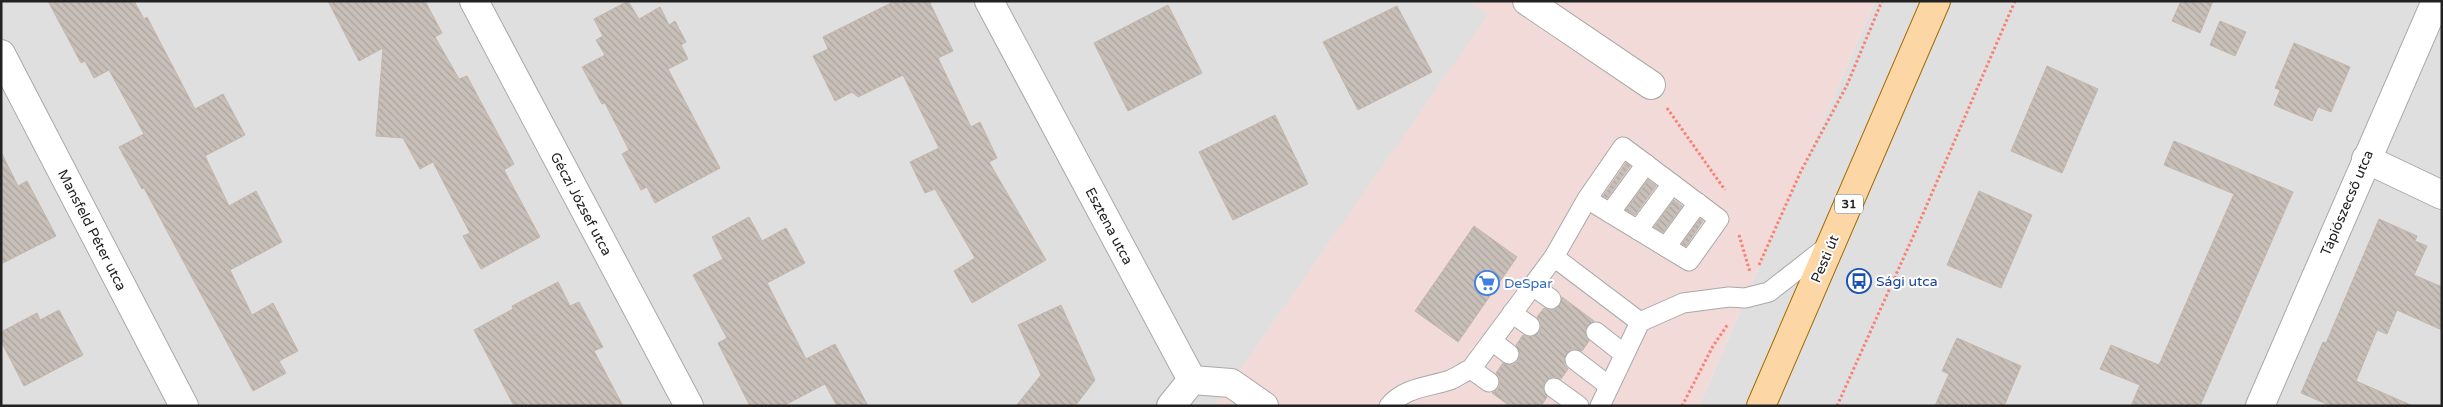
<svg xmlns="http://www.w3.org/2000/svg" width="2443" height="407" viewBox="0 0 2443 407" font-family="'Varela Round',sans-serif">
  <defs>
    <pattern id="building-back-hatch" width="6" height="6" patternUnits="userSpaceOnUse" patternTransform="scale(1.25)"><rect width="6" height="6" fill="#c7bfb8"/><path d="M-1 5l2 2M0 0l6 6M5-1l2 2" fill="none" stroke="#aba49e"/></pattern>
  </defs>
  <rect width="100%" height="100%" fill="#f2efe9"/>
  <g fill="#e0dfdf">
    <polygon points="1,1 1467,1 1489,15 1215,406 1,406"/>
    <polygon points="1875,1 2442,1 2442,406 1699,406"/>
  </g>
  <polygon fill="#f2dad9" points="1467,1 1875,1 1699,406 1215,406 1488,15"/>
  <g fill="url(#building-back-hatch)" stroke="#c4b6ab">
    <polygon points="48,1 134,1 144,19 147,17 195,109 223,94 245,135 205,156 229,206 256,191 282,242 230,270 252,315 273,303 298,351 279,361 286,373 253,391 144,188 142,189 119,147 144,134 109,70 94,78 85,61 81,63"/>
    <polygon points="328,1 425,1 442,33 435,37 459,79 467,76 514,164 504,170 540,237 481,269 463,236 470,233 433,162 420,169 403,138 376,136 383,48 359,61"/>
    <polygon points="628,1 639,19 660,7 669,25 675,21 686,42 681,45 688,59 668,69 720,168 655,203 647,187 641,190 622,154 629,150 605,103 602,104 582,67 605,55 596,40 603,36 594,19"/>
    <polygon points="895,1 929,1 953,51 938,58 971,127 980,122 997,158 989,162 1046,260 972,303 954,271 975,258 935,189 925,193 910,162 939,148 903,75 858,97 852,92 835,101 813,56 828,49 823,37"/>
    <polygon points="2181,1 2213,1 2200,33 2172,21"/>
    <polygon points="1168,5 1202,73 1128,111 1094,43"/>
    <polygon points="1397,6 1432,72 1358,110 1323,42"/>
    <polygon points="2220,21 2246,32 2235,56 2210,45"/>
    <polygon points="2294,43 2350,67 2331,112 2318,107 2312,121 2274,105 2280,90 2275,88"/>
    <polygon points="2047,66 2098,89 2062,173 2011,151"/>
    <polygon points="1275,115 1308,184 1233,220 1199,152"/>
    <polygon points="2174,141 2293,192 2200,406 2131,406 2140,385 2100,369 2111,345 2159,365 2234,194 2164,165"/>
    <polygon points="1,152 18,186 27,181 56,236 1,264"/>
    <polygon points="1626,163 1630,166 1607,198 1603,196"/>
    <polygon points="1648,180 1656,186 1635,215 1626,210"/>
    <polygon points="1979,191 2032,215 2001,288 1947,265"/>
    <polygon points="1674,200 1682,206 1663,232 1654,227"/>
    <polygon points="749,217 762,241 786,228 805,263 767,283 806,359 835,344 868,406 837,406 825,384 783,406 750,406 718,343 727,338 693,275 723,259 712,237"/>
    <polygon points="1700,219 1703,221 1686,246 1682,244"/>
    <polygon points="2379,219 2417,236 2415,241 2427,246 2414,275 2442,287 2442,330 2397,310 2387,334 2377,330 2356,381 2413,406 2331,406 2301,393 2323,342 2326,343"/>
    <polygon points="1474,226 1517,257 1458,342 1415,311"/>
    <polygon points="558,282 570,306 579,302 603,347 594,351 623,406 514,406 474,330 513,309 512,306"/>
    <polygon points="1562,297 1594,321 1588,325 1585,330 1589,341 1582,351 1571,349 1566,354 1564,364 1568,369 1561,379 1555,377 1545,381 1543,387 1547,397 1541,406 1510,406 1492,393 1498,389 1500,384 1496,373 1503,363 1513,365 1518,361 1520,355 1516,345 1523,335 1529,337 1539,333 1541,327 1537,317 1544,308 1549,310 1556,309 1560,305"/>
    <polygon points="1061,305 1095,380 1075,406 1016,406 1041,375 1018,325"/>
    <polygon points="59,310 83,355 24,386 1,341 1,332 37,313 40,320"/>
    <polygon points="1957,338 2021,366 2004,406 1935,406 1949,374 1942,371"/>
  </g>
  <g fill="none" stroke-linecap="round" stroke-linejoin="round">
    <defs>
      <g id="lane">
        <polyline points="1610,213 1646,164"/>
        <polyline points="1638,230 1672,184"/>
        <polyline points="1666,247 1698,203"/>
        <polyline points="1554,257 1587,199 1689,261 1719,219 1623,147 1587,199"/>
        <polyline points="1533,286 1551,299"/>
        <polyline points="1512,313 1530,326"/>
        <polyline points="1596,332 1624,354"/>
        <polyline points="1492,341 1509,354"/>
        <polyline points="1575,360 1609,386"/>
        <polyline points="1471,369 1489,382"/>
        <polyline points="1554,388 1579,406"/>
        <path d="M1389,406C1405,387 1429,387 1450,380C1457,377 1464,372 1471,369L1554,257L1640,322"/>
        <polyline points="1600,406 1640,322 1683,303 1729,297 1745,298 1769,292 1829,245"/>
      </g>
      <g id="street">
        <polyline points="474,1 689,406"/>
        <polyline points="989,1 1192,380"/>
        <polyline points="1527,1 1651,85"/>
        <polyline points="1,54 184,406"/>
        <polyline points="2366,159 2442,195"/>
        <polyline points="1192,380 1231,383 1264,406"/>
        <polyline points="1171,406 1192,380"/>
        <polyline points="2260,406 2436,1"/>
      </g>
      <polyline id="primary" points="1761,406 1936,1"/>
    </defs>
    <use href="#lane" stroke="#a9a9a9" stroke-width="21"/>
    <use href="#street" stroke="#a9a9a9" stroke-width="30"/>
    <use href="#primary" stroke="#a06b00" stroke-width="30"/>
    <g stroke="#fa8072" stroke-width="3" stroke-dasharray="2.5 2.5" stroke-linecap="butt">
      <polyline points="1667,108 1725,190"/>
      <polyline points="1739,235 1750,272"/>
      <polyline points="1759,265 1801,171 1847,85 1882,1"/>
      <polyline points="1682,406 1713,346 1728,324"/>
      <polyline points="1837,406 1916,230 2015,1"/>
    </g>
    <use href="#lane" stroke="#fff" stroke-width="19"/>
    <use href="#street" stroke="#fff" stroke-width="28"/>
    <use href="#primary" stroke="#fcd6a4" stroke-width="28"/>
  </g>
  <defs>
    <symbol id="bus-ring" viewBox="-11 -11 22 22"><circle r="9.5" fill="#fff" stroke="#1a4fb4" stroke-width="1.5"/><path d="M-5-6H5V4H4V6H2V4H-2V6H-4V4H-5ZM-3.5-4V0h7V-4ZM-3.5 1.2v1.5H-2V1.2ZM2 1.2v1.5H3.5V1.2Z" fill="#1a4fb4"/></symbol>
    <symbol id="supermarket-ring" viewBox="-11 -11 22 22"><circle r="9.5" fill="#fff" stroke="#3f7fe0" stroke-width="1.5"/><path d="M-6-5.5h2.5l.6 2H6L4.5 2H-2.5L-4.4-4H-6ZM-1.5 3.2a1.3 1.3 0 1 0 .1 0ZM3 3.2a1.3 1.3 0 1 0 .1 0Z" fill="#3f7fe0"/></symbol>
  </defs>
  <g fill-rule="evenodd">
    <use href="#bus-ring" x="1845" y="267" width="28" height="28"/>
    <use href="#supermarket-ring" x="1473" y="269" width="28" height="28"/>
  </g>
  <g text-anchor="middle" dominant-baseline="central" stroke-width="4" stroke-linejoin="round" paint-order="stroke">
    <rect fill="#fff" stroke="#646464" stroke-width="1" x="1835" y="194.5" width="28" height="19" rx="4"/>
    <g font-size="12" font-weight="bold" fill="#222">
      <text x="1849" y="204">31</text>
    </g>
    <g font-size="14" fill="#222" stroke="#fff">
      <text transform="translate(2347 203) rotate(-67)">Tápiószecső utca</text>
      <text transform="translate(581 204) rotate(62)">Géczi József utca</text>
      <text transform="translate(1109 226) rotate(62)">Esztena utca</text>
      <text transform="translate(92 230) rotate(63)">Mansfeld Péter utca</text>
      <text transform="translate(1825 259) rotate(-67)">Pesti út</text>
    </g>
    <g font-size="14" fill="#164399" stroke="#fff" text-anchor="start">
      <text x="1876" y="281">Sági utca</text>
    </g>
    <g font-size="14" fill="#366cbe" stroke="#fff" text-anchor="start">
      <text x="1504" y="283">DeSpar</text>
    </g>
  </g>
  <rect width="2443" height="407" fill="none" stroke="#222222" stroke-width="5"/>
</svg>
